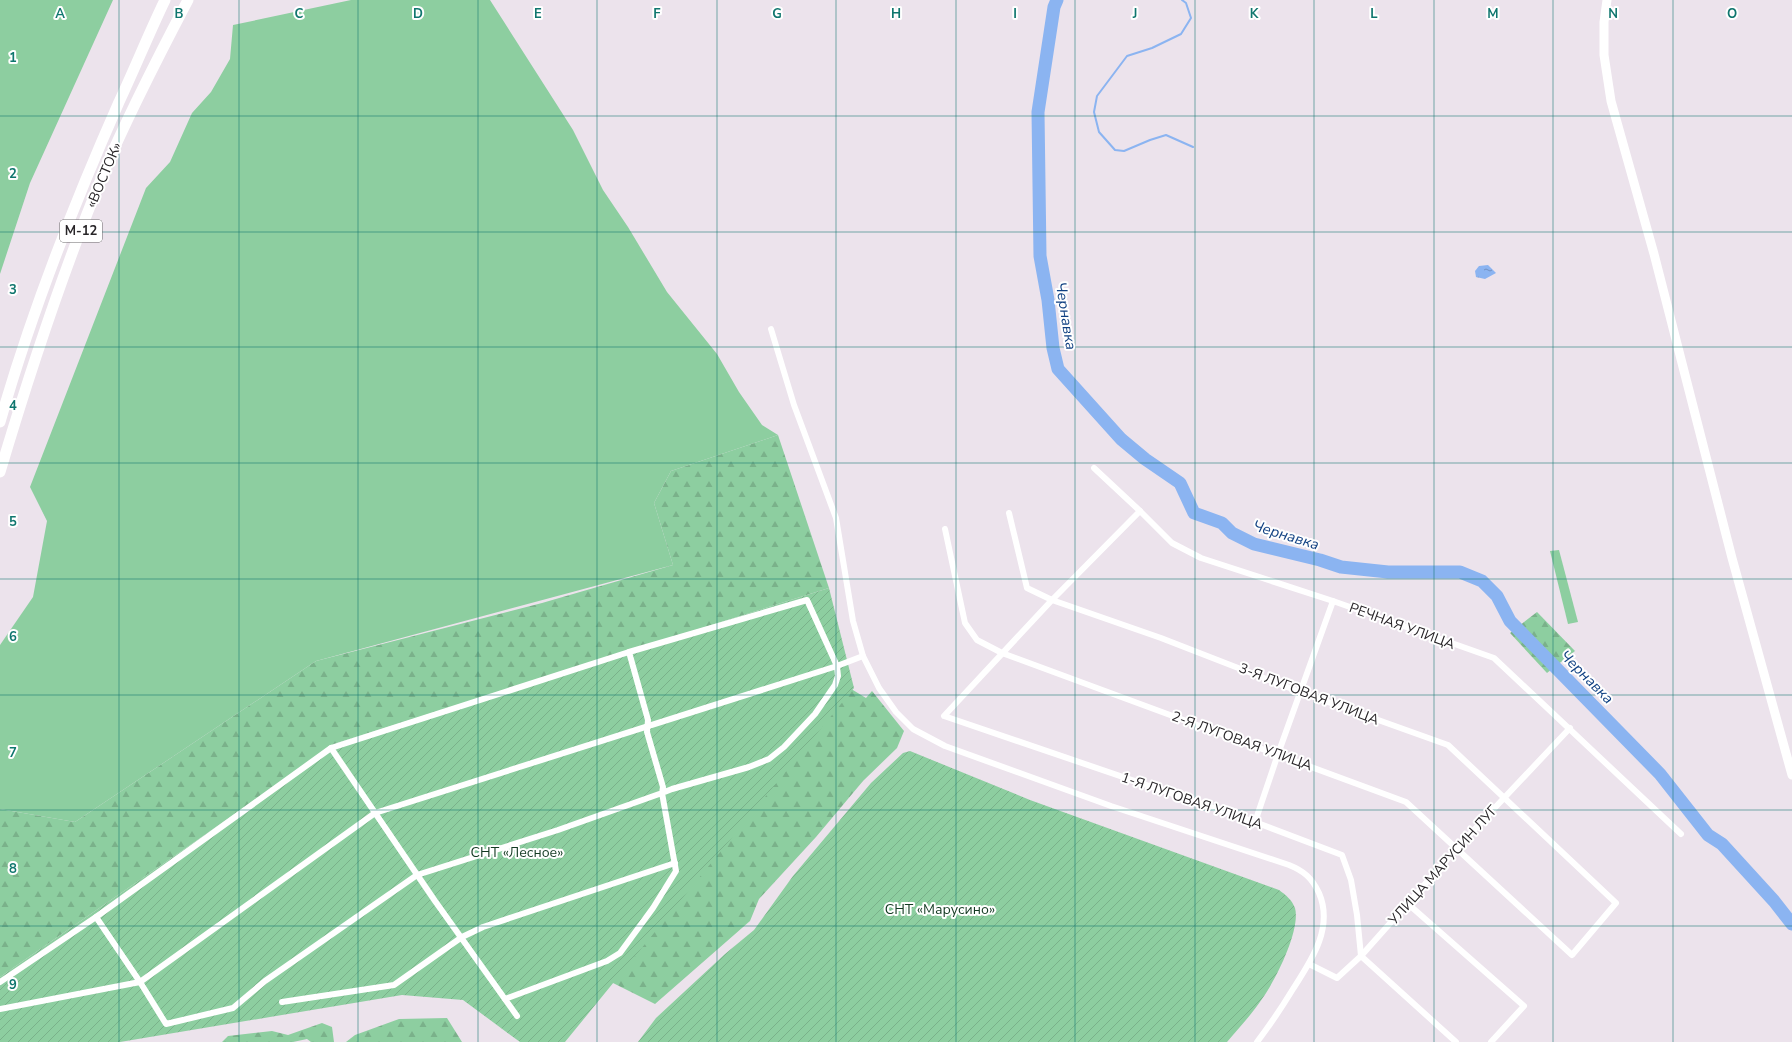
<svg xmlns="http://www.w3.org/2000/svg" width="1792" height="1042" viewBox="0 0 1792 1042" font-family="'Nunito Sans',sans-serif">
  <defs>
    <pattern id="forest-firs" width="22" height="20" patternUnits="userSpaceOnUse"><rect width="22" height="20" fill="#8dcea0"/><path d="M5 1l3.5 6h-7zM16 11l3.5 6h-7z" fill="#7ab18a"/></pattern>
    <pattern id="garden-furrows" width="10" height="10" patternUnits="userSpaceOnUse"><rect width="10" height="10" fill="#8dcea0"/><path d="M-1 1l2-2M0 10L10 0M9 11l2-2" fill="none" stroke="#7ab18a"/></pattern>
    <pattern id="water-ripples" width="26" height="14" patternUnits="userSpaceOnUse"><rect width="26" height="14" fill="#8bb4f1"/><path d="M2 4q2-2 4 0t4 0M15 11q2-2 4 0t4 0" fill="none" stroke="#7292c3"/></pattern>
  </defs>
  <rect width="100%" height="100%" fill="#ece3ec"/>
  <g fill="#8dcea0">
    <polygon points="0,0 113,0 30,183 0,274"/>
    <polygon points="351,0 490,0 573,130 603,190 628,227 667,292 717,354 739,392 762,425 778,435 671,471 654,503 673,565 316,661 75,822 0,809 0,645 33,597 47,521 30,487 146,188 170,162 192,113 211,92 230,59 233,25"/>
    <polygon points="1559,550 1578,622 1568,624 1550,551"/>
  </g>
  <g fill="url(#forest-firs)">
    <polygon points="778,435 829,588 337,743 0,977 0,809 75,822 316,661 542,603 673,565 654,503 671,471"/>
    <polygon points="1537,612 1575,651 1547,673 1510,633"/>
    <polygon points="848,687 866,698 872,691 904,731 897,748 863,781 816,837 759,899 750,921 655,1004 605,979"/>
    <polygon points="447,1018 462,1042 346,1042 355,1035 399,1019"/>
    <polygon points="322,1023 332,1027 334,1042 311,1042 307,1039 293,1042 222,1042 228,1036 272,1031 288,1035"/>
  </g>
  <g fill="url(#garden-furrows)">
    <polygon points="829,588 854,688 565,1042 520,1042 463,1000 402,995 120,1042 0,1042 0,977 337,743"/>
    <path d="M910,751L1030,800L1279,890C1286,895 1292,900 1295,908C1301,930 1275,981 1262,999C1252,1014 1239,1028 1227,1042H638L656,1018L725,954L754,930L793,876L871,783L903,753Z"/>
  </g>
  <polygon fill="url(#water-ripples)" points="1488,265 1496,273 1485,279 1476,277 1475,271 1479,266"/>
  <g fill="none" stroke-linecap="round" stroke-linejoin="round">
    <polyline stroke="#8bb4f1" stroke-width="2" points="1182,0 1186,3 1191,18 1181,34 1152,48 1127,56 1097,96 1094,112 1099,132 1115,150 1124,151 1150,140 1166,135 1193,147"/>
    <polyline stroke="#8bb4f1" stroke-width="13" points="1057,0 1054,7 1038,112 1040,256 1048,300 1053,348 1058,369 1121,439 1145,459 1180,483 1194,513 1222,523 1232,533 1254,544 1320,560 1341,567 1388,572 1460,572 1482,581 1497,596 1510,621 1660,774 1708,835 1722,844 1774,901 1792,924"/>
    <g stroke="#fff" stroke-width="6">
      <path d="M771,329L794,405L836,518L853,621L863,656L879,688L896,712L913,729L945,746L1111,806L1289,865C1304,871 1312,878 1319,893C1334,928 1311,961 1293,989C1282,1007 1270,1025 1257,1042"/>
      <polyline points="1094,468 1140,511 1172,543 1201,558 1333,601 1494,658 1681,834"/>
      <polyline points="1140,511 1052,600 944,716 1255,822 1342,855 1351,880 1357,915 1361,956 1456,1042"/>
      <polyline points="945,529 965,623 977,640 1002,653 1406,802 1572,955 1616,903 1448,745 1300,692 1161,638 1052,600 1027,588 1009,513"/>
      <polyline points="331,748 435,901 517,1016"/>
      <polyline points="1255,822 1278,754 1333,601"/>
      <polyline points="1407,903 1524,1006 1491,1042"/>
      <polyline points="96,917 140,982 166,1024 233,1008 265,981 417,875 558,830 662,793 672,789 749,767 769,759 784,747 815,714 835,685 838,676 837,666 807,600 629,652 648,720 647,732 663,787 662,793 676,871 653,908 620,953 607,961 505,999"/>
      <polyline points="1309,964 1337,978 1361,956 1457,848 1570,728"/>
      <polyline points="0,982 96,917 331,748 629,652"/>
      <polyline points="282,1002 394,985 462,937 483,927 675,863"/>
      <polyline points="0,1009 140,982 375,813 837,666 863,656"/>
    </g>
    <polyline stroke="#fff" stroke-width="9" points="1607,0 1604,22 1604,55 1611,101 1654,254 1732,558 1792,775"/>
    <g stroke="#fff" stroke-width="11">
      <path d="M0,422C31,313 73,206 119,102C135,68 149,33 165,0"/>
      <path d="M0,472C30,371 63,271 103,174C128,115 158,57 188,0"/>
    </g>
  </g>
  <path fill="none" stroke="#0f766e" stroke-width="1" stroke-opacity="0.55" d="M119,0V1042M239,0V1042M358,0V1042M478,0V1042M597,0V1042M717,0V1042M836,0V1042M956,0V1042M1075,0V1042M1195,0V1042M1314,0V1042M1434,0V1042M1553,0V1042M1673,0V1042M0,116H1792M0,232H1792M0,347H1792M0,463H1792M0,579H1792M0,695H1792M0,810H1792M0,926H1792"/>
  <g text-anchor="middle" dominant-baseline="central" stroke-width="4" stroke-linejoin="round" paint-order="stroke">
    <rect fill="#fff" stroke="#686668" stroke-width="1" x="60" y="220" width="42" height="22" rx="3"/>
    <g font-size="13" font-weight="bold" fill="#282528">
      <text x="81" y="231">М-12</text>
    </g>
    <g font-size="14" fill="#282528" stroke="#fff">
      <text transform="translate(104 175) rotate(-67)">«ВОСТОК»</text>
      <text transform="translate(1402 626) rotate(20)">РЕЧНАЯ УЛИЦА</text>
      <text transform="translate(1309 694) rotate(21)">3-Я ЛУГОВАЯ УЛИЦА</text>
      <text transform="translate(1242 741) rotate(20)">2-Я ЛУГОВАЯ УЛИЦА</text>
      <text transform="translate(1192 801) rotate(19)">1-Я ЛУГОВАЯ УЛИЦА</text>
      <text transform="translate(1443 865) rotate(-48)">УЛИЦА МАРУСИН ЛУГ</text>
    </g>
    <g font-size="14" fill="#133a22" stroke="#fff">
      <text x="517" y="852">СНТ «Лесное»</text>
      <text x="940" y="909">СНТ «Марусино»</text>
    </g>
    <g font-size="15" font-style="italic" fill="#104082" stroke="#fff">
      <text transform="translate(1066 316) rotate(81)">Чернавка</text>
      <text transform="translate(1286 535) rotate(17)">Чернавка</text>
      <text transform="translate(1587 677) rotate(45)">Чернавка</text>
    </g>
  </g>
  <g font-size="13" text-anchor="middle" font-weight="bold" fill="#0f766e" stroke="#fff" stroke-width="4" stroke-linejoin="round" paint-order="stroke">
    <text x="60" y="18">A</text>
    <text x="179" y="18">B</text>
    <text x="299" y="18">C</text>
    <text x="418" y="18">D</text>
    <text x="538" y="18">E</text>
    <text x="657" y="18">F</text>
    <text x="777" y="18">G</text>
    <text x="896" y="18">H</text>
    <text x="1015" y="18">I</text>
    <text x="1135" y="18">J</text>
    <text x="1254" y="18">K</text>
    <text x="1374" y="18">L</text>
    <text x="1493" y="18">M</text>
    <text x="1613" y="18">N</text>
    <text x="1732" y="18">O</text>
    <text x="13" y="62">1</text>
    <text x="13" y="178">2</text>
    <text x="13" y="294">3</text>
    <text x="13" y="410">4</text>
    <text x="13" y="526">5</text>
    <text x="13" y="641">6</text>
    <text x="13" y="757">7</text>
    <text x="13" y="873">8</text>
    <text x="13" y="989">9</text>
  </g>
</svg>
